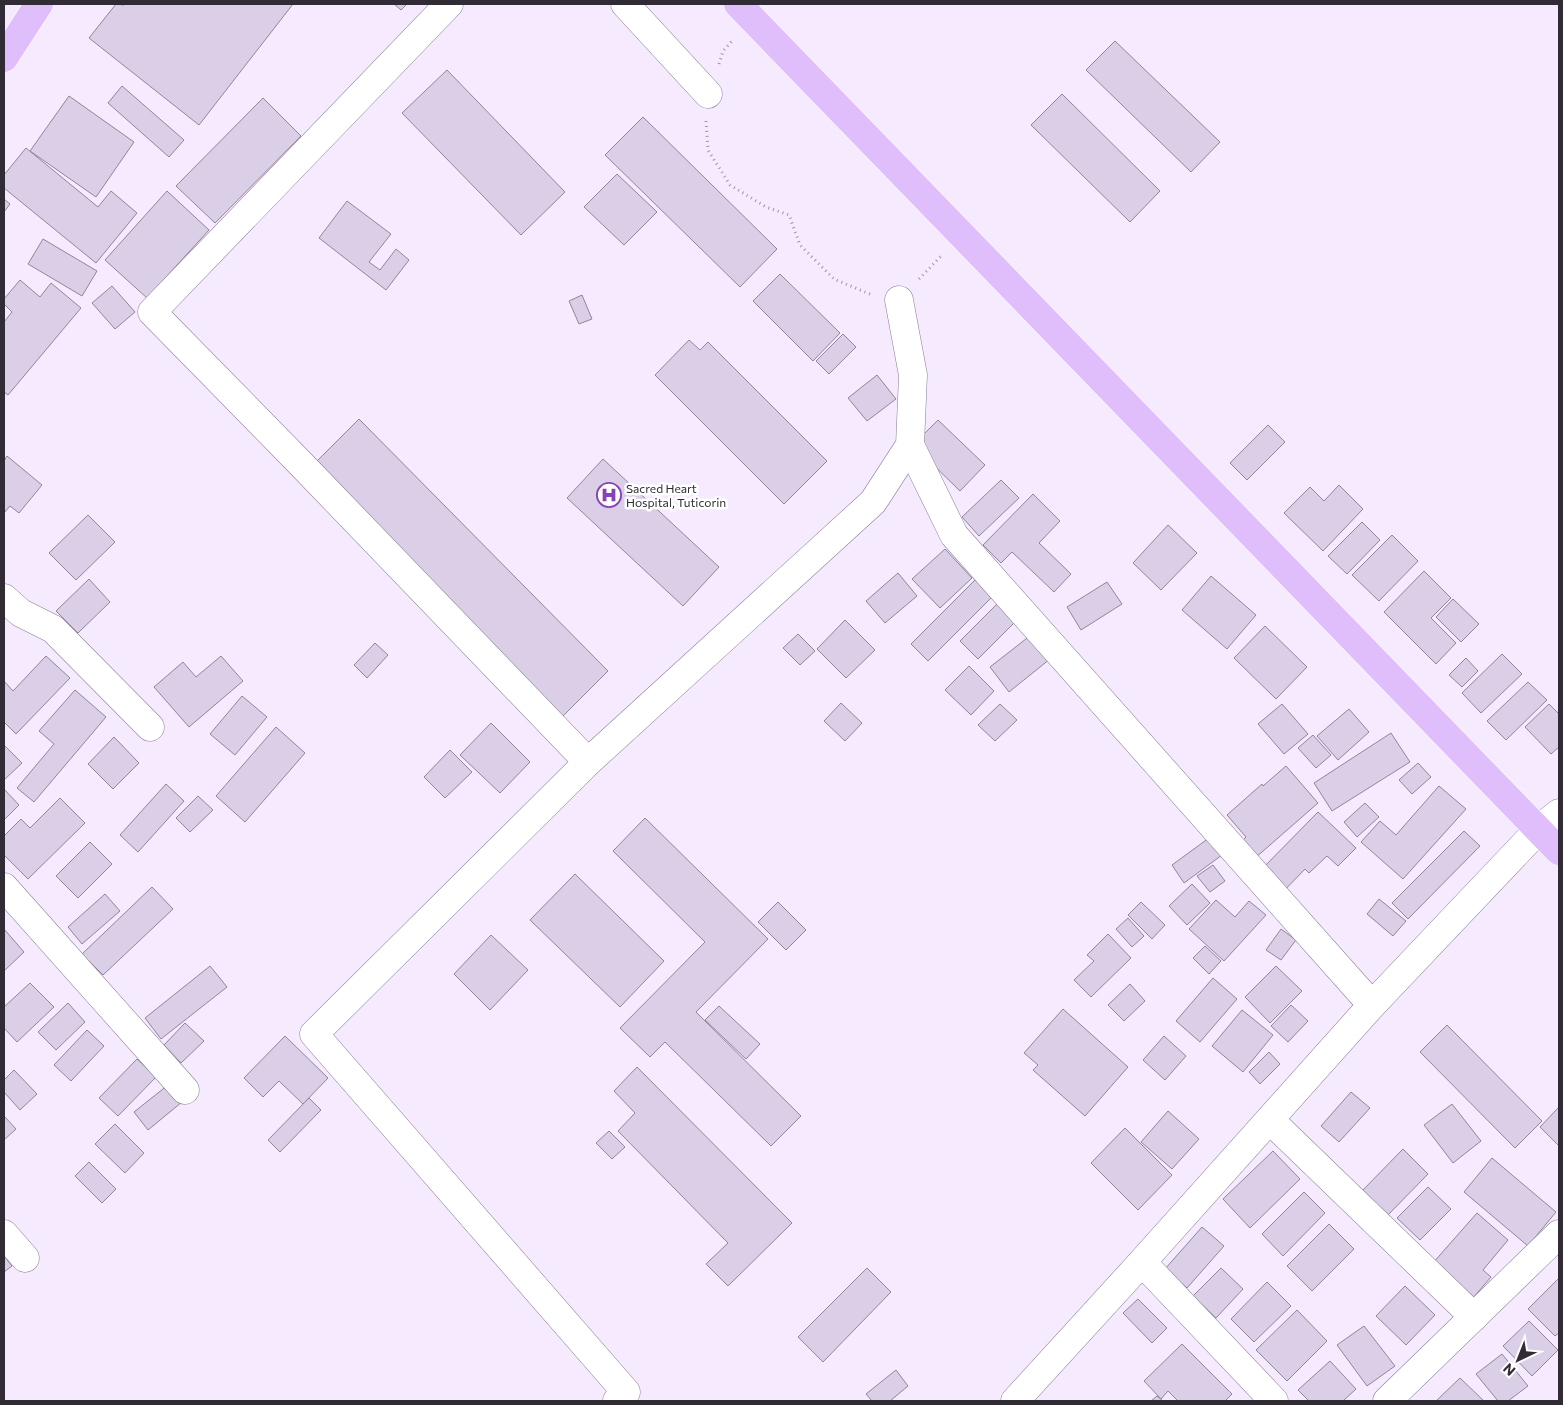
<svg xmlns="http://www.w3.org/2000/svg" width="1563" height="1405" viewBox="0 0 1563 1405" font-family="Commissioner,sans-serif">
  <rect width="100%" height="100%" fill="#f5eafe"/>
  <g fill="#dbcee7" stroke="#91859c">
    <polygon points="116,4 124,5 125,4 293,4 199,125 89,38"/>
    <polygon points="394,4 407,4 401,10"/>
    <polygon points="1115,41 1220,142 1191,172 1086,70"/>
    <polygon points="447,70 565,192 521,235 402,113"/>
    <polygon points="122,86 184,140 169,157 108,103"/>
    <polygon points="1062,94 1160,191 1130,222 1031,125"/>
    <polygon points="69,96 134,142 96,197 30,151"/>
    <polygon points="263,98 301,136 215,223 176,186"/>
    <polygon points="643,117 777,249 740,287 605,155"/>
    <polygon points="26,148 98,207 111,191 137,213 96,263 4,188 4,175"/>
    <polygon points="617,174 657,212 624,245 584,207"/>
    <polygon points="167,191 209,230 147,298 105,260"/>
    <polygon points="4,199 10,204 4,212"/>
    <polygon points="347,201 391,234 369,262 380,270 396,249 409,260 386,290 319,238"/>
    <polygon points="43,239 97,271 82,296 28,264"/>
    <polygon points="780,274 840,333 813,361 753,301"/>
    <polygon points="20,280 40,297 51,283 81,308 8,395 4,392 4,322 12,312 4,304 4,299"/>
    <polygon points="112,286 135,312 115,329 92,303"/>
    <polygon points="582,295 592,319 579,324 569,301"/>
    <polygon points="843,334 856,347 829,374 816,361"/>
    <polygon points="689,340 700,350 708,342 827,461 784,504 655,375"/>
    <polygon points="877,375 896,399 867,421 848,398"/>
    <polygon points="359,419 608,671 563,716 314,464"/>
    <polygon points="938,420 985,465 960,491 913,445"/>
    <polygon points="1268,425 1285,442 1247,480 1230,463"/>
    <polygon points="7,456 42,485 19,513 10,506 4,513 4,461"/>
    <polygon points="603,459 719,567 683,606 567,498"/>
    <polygon points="1001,480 1019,498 979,536 962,517"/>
    <polygon points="1339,485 1363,509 1323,551 1284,513 1310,487 1324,501"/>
    <polygon points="1033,494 1060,521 1039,543 1071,574 1054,592 1012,552 1001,563 983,545"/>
    <polygon points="88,515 115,542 76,580 49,553"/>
    <polygon points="1362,522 1380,540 1347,574 1328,556"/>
    <polygon points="1168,525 1197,553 1161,590 1133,563"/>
    <polygon points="1392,535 1418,561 1379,601 1352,575"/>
    <polygon points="945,549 972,578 940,608 912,579"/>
    <polygon points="1424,571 1451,598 1431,618 1456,643 1436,664 1384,612"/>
    <polygon points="898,573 917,596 885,623 866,601"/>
    <polygon points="979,576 996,593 928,661 911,644"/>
    <polygon points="1211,576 1256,615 1227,649 1182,610"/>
    <polygon points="89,579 110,602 78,633 56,611"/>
    <polygon points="1107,582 1122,604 1081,630 1067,607"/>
    <polygon points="1453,599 1479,624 1461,642 1436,617"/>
    <polygon points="1001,600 1019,618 978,659 960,641"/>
    <polygon points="845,620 875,650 846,678 817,649"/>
    <polygon points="1265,626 1307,667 1276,699 1234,658"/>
    <polygon points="798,634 815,651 800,665 783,648"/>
    <polygon points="1031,635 1050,659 1009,692 990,667"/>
    <polygon points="375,643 388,655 367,678 354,665"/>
    <polygon points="1502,654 1522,674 1481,713 1462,693"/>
    <polygon points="46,656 70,678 16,734 4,722 4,681 13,691"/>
    <polygon points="221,656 243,681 189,727 154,687 183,662 196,677"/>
    <polygon points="1466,658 1478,671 1462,687 1449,675"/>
    <polygon points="969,666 994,691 971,715 945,690"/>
    <polygon points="1528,682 1547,700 1506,740 1487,721"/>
    <polygon points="75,690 106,717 34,802 17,788 54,744 39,731"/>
    <polygon points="242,696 267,717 235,755 210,734"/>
    <polygon points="841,703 862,723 845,741 824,721"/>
    <polygon points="1000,704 1017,720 995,741 978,725"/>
    <polygon points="1282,704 1308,734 1284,754 1258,724"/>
    <polygon points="1549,704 1559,714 1559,747 1551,754 1525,727"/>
    <polygon points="1349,709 1369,732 1338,760 1317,736"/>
    <polygon points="491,723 530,762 500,793 460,755"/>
    <polygon points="276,727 305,753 245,822 216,796"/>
    <polygon points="1391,733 1410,762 1332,811 1314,783"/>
    <polygon points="1313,735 1331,755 1316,768 1298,748"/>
    <polygon points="114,737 139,763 113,789 88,764"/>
    <polygon points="4,745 22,763 4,780"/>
    <polygon points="450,750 472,772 445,798 424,777"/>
    <polygon points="1418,763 1431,777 1412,794 1399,780"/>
    <polygon points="1286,766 1318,803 1254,859 1240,843 1246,837 1227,815 1262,784 1263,786"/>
    <polygon points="166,784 184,801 138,852 120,835"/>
    <polygon points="1439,786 1466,809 1403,879 1361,842 1380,821 1396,835"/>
    <polygon points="4,789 19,805 4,820"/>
    <polygon points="198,796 213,810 190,832 176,818"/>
    <polygon points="60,798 85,823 28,879 4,855 4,836 21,819 30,828"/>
    <polygon points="1365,803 1379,817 1357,837 1344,822"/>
    <polygon points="1318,812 1356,848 1338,866 1327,856 1309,873 1305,869 1279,896 1257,874"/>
    <polygon points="645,818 768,939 696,1012 801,1116 771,1146 665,1042 650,1057 620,1028 705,942 613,851"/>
    <polygon points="1464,831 1480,846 1408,919 1392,903"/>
    <polygon points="1209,838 1222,855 1184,883 1172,865"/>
    <polygon points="90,842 112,864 78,898 56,876"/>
    <polygon points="1213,865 1225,881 1210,892 1197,876"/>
    <polygon points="575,874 664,961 620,1007 530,920"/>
    <polygon points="1192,884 1210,903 1187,925 1169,906"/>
    <polygon points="152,887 173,909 103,975 82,954"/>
    <polygon points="105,894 120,911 82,944 68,927"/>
    <polygon points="1379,899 1406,921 1393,936 1367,914"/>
    <polygon points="1216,900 1235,917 1249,901 1266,915 1224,961 1189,929"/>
    <polygon points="778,902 806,930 786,950 758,922"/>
    <polygon points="1141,902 1165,925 1152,939 1128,915"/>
    <polygon points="1128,918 1144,936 1132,947 1116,929"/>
    <polygon points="4,929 24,952 4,971"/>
    <polygon points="1281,929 1296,940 1281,960 1266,950"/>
    <polygon points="1108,934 1131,958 1091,997 1074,980 1094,961 1087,955"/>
    <polygon points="491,935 528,970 490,1010 454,974"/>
    <polygon points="1205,946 1221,961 1209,974 1193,958"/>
    <polygon points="210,966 227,987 161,1039 145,1018"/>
    <polygon points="1276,966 1302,991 1270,1023 1245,997"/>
    <polygon points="1213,978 1237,999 1200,1042 1176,1021"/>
    <polygon points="30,983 54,1007 17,1042 4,1028 4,1007"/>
    <polygon points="1130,984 1145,1001 1124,1021 1108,1005"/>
    <polygon points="68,1003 85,1022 56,1050 38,1032"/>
    <polygon points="1291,1005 1308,1021 1288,1042 1271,1026"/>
    <polygon points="719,1006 760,1044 746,1059 705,1020"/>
    <polygon points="1063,1009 1128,1067 1085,1116 1033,1070 1038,1065 1024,1053"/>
    <polygon points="1242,1010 1273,1035 1243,1072 1212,1046"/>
    <polygon points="185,1023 204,1041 181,1063 164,1045"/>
    <polygon points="1447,1025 1542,1121 1515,1148 1420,1052"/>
    <polygon points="87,1030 104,1046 71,1081 54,1065"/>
    <polygon points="285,1036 328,1078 303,1104 279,1081 263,1097 244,1078"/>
    <polygon points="1164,1036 1186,1056 1165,1080 1143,1060"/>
    <polygon points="1269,1052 1280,1064 1260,1084 1249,1072"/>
    <polygon points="137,1059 156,1077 118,1116 99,1098"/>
    <polygon points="637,1067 792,1223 728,1286 706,1264 728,1243 618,1131 635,1113 614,1091"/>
    <polygon points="14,1070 37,1094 20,1110 4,1092 4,1080"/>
    <polygon points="168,1085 182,1102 148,1130 134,1112"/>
    <polygon points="1351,1092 1370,1108 1339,1142 1321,1126"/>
    <polygon points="309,1098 321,1110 280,1152 268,1140"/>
    <polygon points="1452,1104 1481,1141 1453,1163 1424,1125"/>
    <polygon points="1559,1107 1559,1146 1540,1127"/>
    <polygon points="1168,1111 1199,1139 1172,1169 1141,1142"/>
    <polygon points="5,1117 16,1129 4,1140 4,1118"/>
    <polygon points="115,1124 144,1153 125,1173 95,1144"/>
    <polygon points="1125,1128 1172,1175 1138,1210 1091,1163"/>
    <polygon points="609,1131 625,1147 612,1159 596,1143"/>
    <polygon points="1403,1149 1428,1174 1386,1217 1361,1192"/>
    <polygon points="1273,1151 1300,1179 1250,1228 1223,1199"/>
    <polygon points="1492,1158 1556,1212 1528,1246 1464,1192"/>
    <polygon points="89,1162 116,1189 102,1203 75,1176"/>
    <polygon points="1428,1187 1451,1209 1420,1240 1397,1218"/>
    <polygon points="1304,1192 1325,1213 1283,1256 1262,1234"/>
    <polygon points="1477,1213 1508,1240 1483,1270 1491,1277 1472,1299 1432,1264"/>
    <polygon points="1329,1224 1354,1249 1312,1291 1287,1266"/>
    <polygon points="1202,1227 1224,1246 1187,1288 1165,1269"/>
    <polygon points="4,1256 12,1266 4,1272"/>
    <polygon points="867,1268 891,1292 823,1362 798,1337"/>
    <polygon points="1221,1268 1243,1289 1216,1318 1193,1296"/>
    <polygon points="1559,1278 1559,1333 1555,1336 1528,1309"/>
    <polygon points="1267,1282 1291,1306 1254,1342 1231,1319"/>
    <polygon points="1405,1286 1435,1315 1406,1345 1376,1316"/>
    <polygon points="1138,1299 1167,1328 1152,1343 1123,1313"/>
    <polygon points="1297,1310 1327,1341 1287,1381 1256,1350"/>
    <polygon points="1529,1321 1558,1350 1532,1376 1503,1346"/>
    <polygon points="1364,1326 1395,1366 1367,1386 1337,1345"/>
    <polygon points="1182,1344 1232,1394 1225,1401 1178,1401 1168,1391 1161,1399 1144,1381"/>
    <polygon points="1502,1354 1528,1386 1508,1401 1498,1401 1476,1374"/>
    <polygon points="1330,1361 1356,1389 1343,1401 1309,1401 1298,1390"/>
    <polygon points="896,1370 908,1386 890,1401 872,1401 866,1394"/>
    <polygon points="1460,1378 1484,1401 1436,1401"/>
    <polygon points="1157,1396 1163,1401 1151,1401"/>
  </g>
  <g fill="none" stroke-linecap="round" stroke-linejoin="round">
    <defs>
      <g id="minor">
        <polyline points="449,4 152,312 302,465 588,762 873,502 910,445 913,375 899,300"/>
        <polyline points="625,4 708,94"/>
        <polyline points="910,445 954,535 1372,1005"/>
        <polyline points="4,598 21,613 53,629 150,727"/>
        <polyline points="588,762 314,1034 626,1392 617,1401"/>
        <polyline points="4,887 185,1090"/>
        <polyline points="1270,1120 1474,1317"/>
        <polyline points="4,1234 25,1258"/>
        <polyline points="1142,1262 1274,1401"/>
        <polyline points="1015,1401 1142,1262 1372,1005 1539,829 1559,813"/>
        <polyline points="1387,1401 1559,1234"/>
      </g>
      <g id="major">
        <polyline points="738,4 1559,851"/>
        <polyline points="4,58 39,4"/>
      </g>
    </defs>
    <use href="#minor" stroke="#897d94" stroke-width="29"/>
    <use href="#major" stroke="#fff" stroke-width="29"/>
    <g stroke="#9d95a4" stroke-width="3" stroke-dasharray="1 4" stroke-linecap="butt">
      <polyline points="719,64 723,51 733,40"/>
      <polyline points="706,121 708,150 730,185 766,207 789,215 800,245 834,279 872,295"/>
      <polyline points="919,279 942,255"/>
    </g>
    <use href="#minor" stroke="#fff" stroke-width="28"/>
    <use href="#major" stroke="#e0befb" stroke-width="28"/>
  </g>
  <defs>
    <symbol id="hospital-ring" viewBox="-11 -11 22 22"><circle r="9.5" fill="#fff" stroke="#8742b5" stroke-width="1.5"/><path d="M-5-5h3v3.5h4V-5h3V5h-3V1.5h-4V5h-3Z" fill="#8742b5"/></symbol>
  </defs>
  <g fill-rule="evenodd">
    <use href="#hospital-ring" x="595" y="481" width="28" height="28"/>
  </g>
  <g text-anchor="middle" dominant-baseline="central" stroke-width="5" stroke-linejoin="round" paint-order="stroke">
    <g font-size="12" fill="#302b35" stroke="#fff" text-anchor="start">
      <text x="626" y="488">Sacred Heart<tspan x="626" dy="14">Hospital, Tuticorin</tspan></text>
    </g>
  </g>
  <rect width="1563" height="1405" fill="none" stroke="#302b35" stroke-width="10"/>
  <g transform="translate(1518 1360) rotate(223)" stroke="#ffffff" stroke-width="4" paint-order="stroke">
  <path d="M0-4L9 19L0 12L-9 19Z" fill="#302b35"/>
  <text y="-8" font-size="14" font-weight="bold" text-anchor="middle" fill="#302b35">N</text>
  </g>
</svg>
